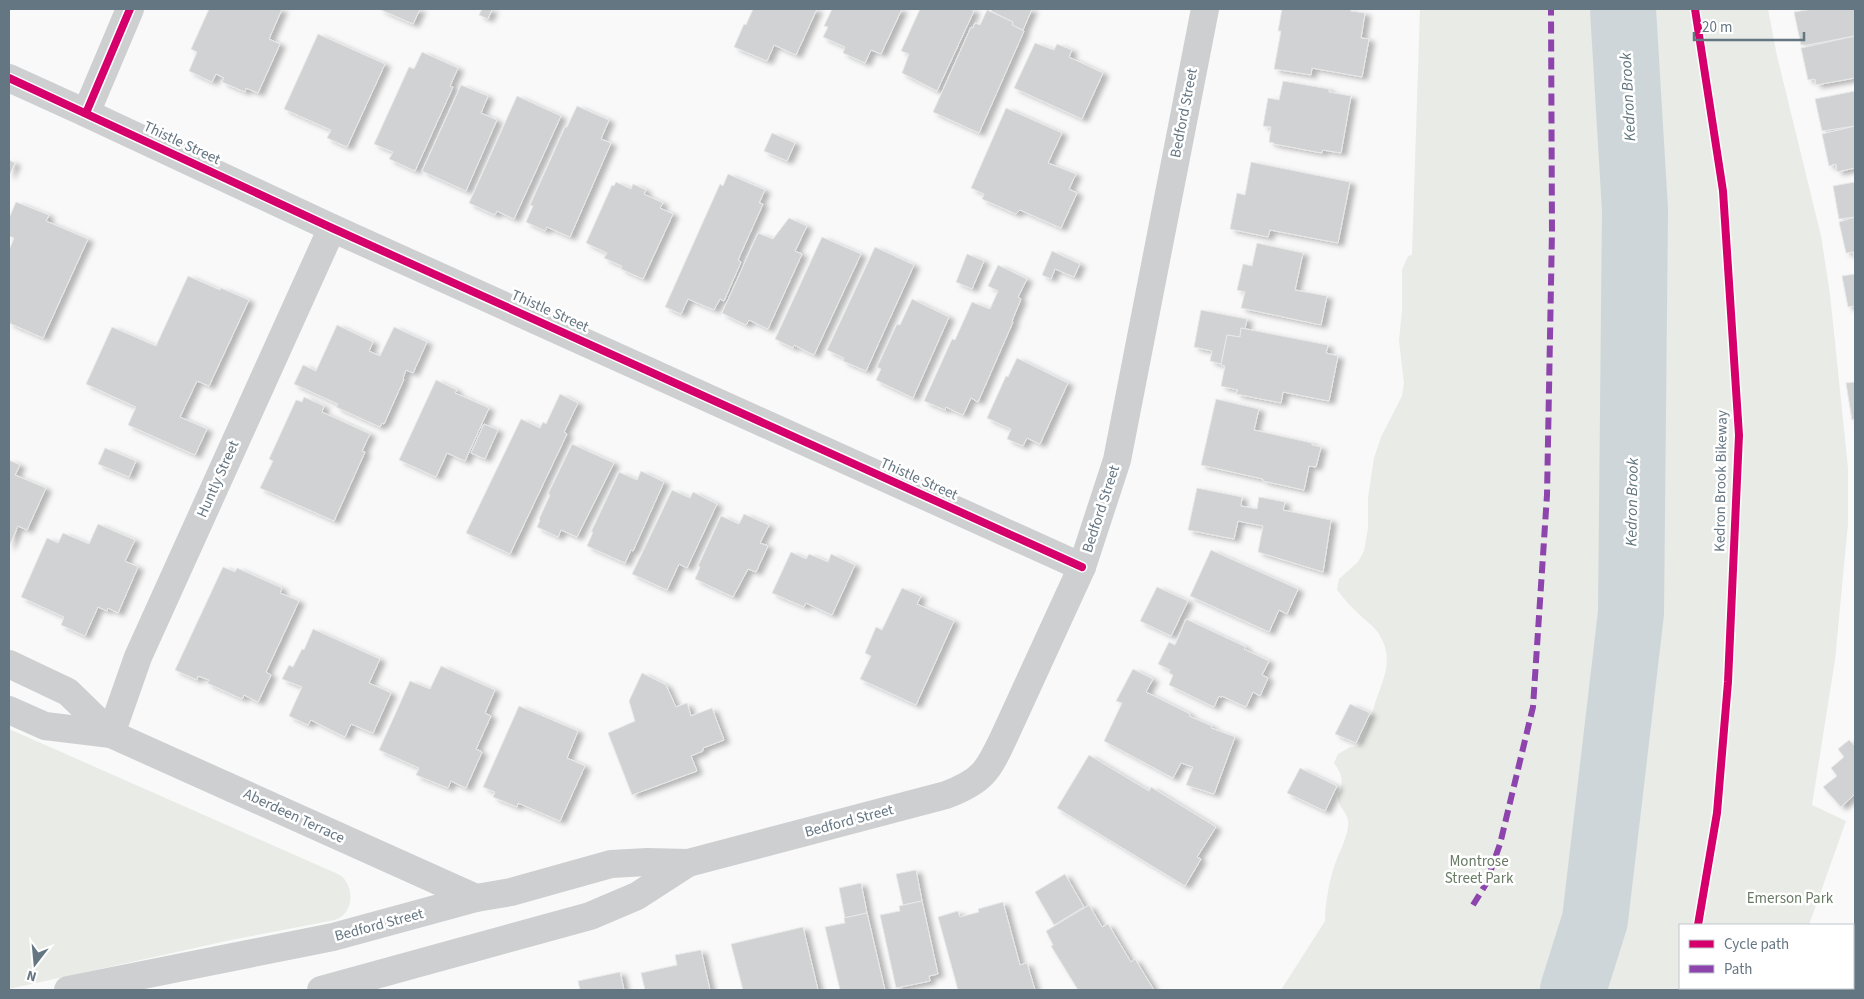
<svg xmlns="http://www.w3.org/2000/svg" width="1864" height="999" viewBox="0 0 1864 999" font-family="'Source Sans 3',sans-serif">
  <defs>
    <filter id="shadow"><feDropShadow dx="5.5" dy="3" stdDeviation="2.5" flood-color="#0004"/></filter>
  </defs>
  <rect width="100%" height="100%" fill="#f9f9f9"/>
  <g fill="#e8ebe6">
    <path d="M1420,9H1768L1777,56L1821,236L1830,294L1848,468V524L1835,660L1812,805L1846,821L1809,925H1680V988H1787L1786,990H1281L1325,921C1325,906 1329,881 1334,867C1338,854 1346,841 1348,827C1351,813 1336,807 1338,795C1339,793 1341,791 1341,788C1343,778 1340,771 1334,763L1338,754L1350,747L1358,746C1366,734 1370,721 1374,707C1381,682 1396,662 1379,634C1374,626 1367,622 1360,615C1352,608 1344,599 1337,590L1339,579L1358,562L1364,551L1368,528V498L1374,458L1381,437L1402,396L1404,383L1399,341L1402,310V270L1408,256L1412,255Z"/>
    <path d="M9,729L331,871C336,873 342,875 345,880C355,893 351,915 335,920L231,940L9,989Z"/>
  </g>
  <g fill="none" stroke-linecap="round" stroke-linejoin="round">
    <polyline stroke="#ced6d9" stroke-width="66" points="1573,990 1595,920 1631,613 1635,210 1623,9"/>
  </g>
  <g fill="#d0d2d3" stroke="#e8e8e8" filter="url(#shadow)">
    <polygon points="209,9 282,9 269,39 280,44 258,93 246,88 245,92 222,82 224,78 216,74 212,82 189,71 197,52 191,49"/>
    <polygon points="379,9 420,9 413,24"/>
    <polygon points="482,9 492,9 488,19 479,15"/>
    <polygon points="753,9 817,9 796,55 774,45 767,61 734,47 744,24 746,25"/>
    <polygon points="832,9 902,9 881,54 871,50 865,63 843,53 845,47 823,37 828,27 824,26"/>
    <polygon points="920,9 970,9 974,11 937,91 902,73 909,54 901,51"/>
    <polygon points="992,9 1032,9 1023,30 1012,25 1013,22 991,11"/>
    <polygon points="1282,9 1350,9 1351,11 1365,13 1361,38 1369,39 1362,77 1312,68 1311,75 1274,69 1281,31 1278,31"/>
    <polygon points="1813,9 1855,9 1855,36 1807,45 1801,45 1794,12"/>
    <polygon points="987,10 1013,22 1012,25 1024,31 979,133 933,112 971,27 973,28 975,23 980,25"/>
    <polygon points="318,34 385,64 347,147 327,138 331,130 284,109"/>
    <polygon points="1855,36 1855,78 1816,85 1815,79 1808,80 1801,48"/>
    <polygon points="1035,43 1054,50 1057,44 1072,50 1069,57 1103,73 1082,119 1014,88"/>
    <polygon points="422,52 458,68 450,86 453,87 415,171 389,159 393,152 374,144 409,67 414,69"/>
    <polygon points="1283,81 1329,89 1329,92 1351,96 1341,153 1323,150 1322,153 1274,144 1274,143 1269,142 1271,127 1263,126 1268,98 1279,100"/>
    <polygon points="461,85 488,96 481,113 497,120 466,191 422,171"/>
    <polygon points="1855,91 1855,126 1822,131 1815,99"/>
    <polygon points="517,96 561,116 514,219 497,211 495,215 469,203"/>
    <polygon points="577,106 609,120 601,139 611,143 570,237 547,227 545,231 526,222 533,206 530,205 565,127 567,127"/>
    <polygon points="1006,108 1062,133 1048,163 1076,174 1069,189 1077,193 1061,228 1020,210 1016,214 982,199 984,194 971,188"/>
    <polygon points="1855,126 1855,168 1837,172 1836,164 1829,166 1822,134"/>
    <polygon points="772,133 795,143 787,161 764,151"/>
    <polygon points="9,160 15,163 9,176"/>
    <polygon points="1251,162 1350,182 1338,243 1270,230 1268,237 1230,229 1237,193 1245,195"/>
    <polygon points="728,174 765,190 759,203 763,204 738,260 741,262 724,301 720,299 714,310 688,299 681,314 665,307 720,184 723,186"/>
    <polygon points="616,182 631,189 633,184 646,190 644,194 663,203 660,208 673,214 643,279 621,269 622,266 604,258 607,253 586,243 612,185 614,186"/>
    <polygon points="1855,182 1855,217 1839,219 1833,186"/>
    <polygon points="16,202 49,215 46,221 88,239 43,338 9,323 9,250 14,238 9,236 9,218"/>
    <polygon points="1855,217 1855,259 1853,252 1846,253 1839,222"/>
    <polygon points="789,218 807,226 795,251 802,254 768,329 749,320 746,325 722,313 758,233 773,239"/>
    <polygon points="822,237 861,254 814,355 794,345 793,348 775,339"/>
    <polygon points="1257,243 1303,253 1295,290 1327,296 1321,325 1241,308 1245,292 1237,290 1243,264 1252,266"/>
    <polygon points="875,247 914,265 866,371 843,361 844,358 827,350"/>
    <polygon points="1052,251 1080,264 1074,277 1055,269 1051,279 1042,275"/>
    <polygon points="967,254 984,261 972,289 956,282"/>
    <polygon points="998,265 1027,279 1018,297 1021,299 1012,321 1013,322 978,402 971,398 963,415 946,407 945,410 924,401 952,339 955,340 972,302 990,309 998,291 988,286"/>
    <polygon points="1855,274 1855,308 1855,306 1848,307 1842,276"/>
    <polygon points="188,276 220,290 221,288 249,300 209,386 197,381 180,417 207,429 195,455 128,425 136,407 86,384 112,327 156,346"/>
    <polygon points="912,299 949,317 913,398 876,380 881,369 877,367 897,324 900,325"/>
    <polygon points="1201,310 1247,319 1245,329 1241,328 1240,337 1227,335 1221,364 1210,361 1212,351 1194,347"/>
    <polygon points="337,325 373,342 369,351 380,356 394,327 427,342 413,373 406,370 403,378 404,379 384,424 382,423 380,427 336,407 338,404 294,384 303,365 316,371"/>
    <polygon points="1241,328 1328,345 1326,353 1338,356 1329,401 1283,392 1281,403 1236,394 1238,390 1221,386 1225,366 1221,365 1227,335 1240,337"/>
    <polygon points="1017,358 1068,383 1040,444 1027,438 1023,446 1007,439 1011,429 987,418 1006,376 1008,377"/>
    <polygon points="436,380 457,390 455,393 489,408 465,461 447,453 436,477 399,460"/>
    <polygon points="1855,382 1855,419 1852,420 1846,383"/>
    <polygon points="560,394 578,403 564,432 567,434 510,554 466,533 521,419 540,428 543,422 546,424"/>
    <polygon points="304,397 324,406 322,412 370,434 362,451 365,452 334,521 260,488 273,461 269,459 296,400 302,402"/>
    <polygon points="1216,399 1259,409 1254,430 1312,443 1312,445 1321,447 1316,467 1309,466 1304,490 1263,481 1263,479 1201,465"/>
    <polygon points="484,424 498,430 485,459 471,453"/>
    <polygon points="572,444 614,463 577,537 561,530 558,537 537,527 540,520 539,519 550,495 548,494"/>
    <polygon points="105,448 136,461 129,477 98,464"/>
    <polygon points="9,460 20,465 15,475 46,488 27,530 18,526 9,547"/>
    <polygon points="641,471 664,482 633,551 631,550 625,563 587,546 593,532 591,532 619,472 637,480"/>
    <polygon points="1197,488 1242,497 1241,506 1257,509 1259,497 1285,502 1283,510 1331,520 1323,572 1258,552 1263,526 1238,521 1234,539 1188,530"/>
    <polygon points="672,490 690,498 693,492 717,504 687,568 679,564 667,590 632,574"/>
    <polygon points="744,514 769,525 760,543 768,546 756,572 748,569 733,597 695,579 700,567 698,566 721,516 739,524"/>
    <polygon points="98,524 135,540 125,561 138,567 118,613 108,608 107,611 98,607 85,636 61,625 64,617 21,597 47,538 58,543 63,533 89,544"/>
    <polygon points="1211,550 1298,589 1287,614 1279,610 1269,632 1190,596"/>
    <polygon points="791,552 806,559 809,554 828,562 831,554 855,565 832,615 806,603 804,607 772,593"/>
    <polygon points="223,567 235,572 237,568 282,588 280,593 299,601 266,672 271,675 258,702 244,695 242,699 207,683 209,680 198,676 197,680 175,670"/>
    <polygon points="1157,587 1188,601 1171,636 1140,621"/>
    <polygon points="902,588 921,596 917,604 954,621 916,705 860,679 871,656 865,653 876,627 882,630"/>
    <polygon points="1186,619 1246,647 1244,649 1269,661 1262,675 1268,678 1260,696 1253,692 1246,707 1222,696 1221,698 1219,696 1214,707 1169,685 1173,675 1169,673 1170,670 1158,664 1169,642 1175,645"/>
    <polygon points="313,629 380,659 369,683 391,693 373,733 351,724 345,737 311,720 308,725 289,716 302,687 282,679 289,665 293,667 302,649 304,650"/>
    <polygon points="441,666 495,690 485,713 491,716 476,749 482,752 466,788 451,781 448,788 416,775 419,768 379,750 410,681 430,689"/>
    <polygon points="1133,669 1153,679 1146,692 1190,714 1189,716 1212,726 1211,728 1235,737 1214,794 1186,785 1193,767 1181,763 1173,778 1104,741 1122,703 1116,701"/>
    <polygon points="642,673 666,685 676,707 687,703 691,716 712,708 724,740 703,748 703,751 691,756 697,771 632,795 608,733 635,721 629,701"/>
    <polygon points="1350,704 1370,713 1356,743 1335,734"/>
    <polygon points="519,706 578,731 567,758 585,766 560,821 518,803 517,807 493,797 495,792 483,787"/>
    <polygon points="1849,740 1855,746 1855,796 1854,795 1841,807 1823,787 1837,776 1831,768 1844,757 1838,749"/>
    <polygon points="1089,755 1149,791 1151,787 1216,827 1197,857 1201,859 1185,886 1057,808"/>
    <polygon points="1300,768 1337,786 1325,811 1287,793"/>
    <polygon points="916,870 922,901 903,905 896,874"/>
    <polygon points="1065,874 1084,907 1054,925 1035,892"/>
    <polygon points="861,883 867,913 845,918 839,888"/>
    <polygon points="922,901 938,974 929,976 930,981 896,988 880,915 900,911 899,906"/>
    <polygon points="1003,902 1020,965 1027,963 1035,990 958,990 938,917 958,911 960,917 979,912 978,909"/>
    <polygon points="1089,905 1102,927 1108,924 1131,962 1135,959 1154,990 1078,990 1051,946 1053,945 1046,931"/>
    <polygon points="867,913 885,990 840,990 825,927 845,923 844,918"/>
    <polygon points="803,927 818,990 743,990 731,944"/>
    <polygon points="701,950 710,990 645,990 641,973 677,965 675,955"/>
    <polygon points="620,972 624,990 580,990 578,981"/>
  </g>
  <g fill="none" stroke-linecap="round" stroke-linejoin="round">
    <g stroke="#cecfd0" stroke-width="28">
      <polyline points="86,113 332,228 1082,567"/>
      <polyline points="9,664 68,692 111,734"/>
      <polyline points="9,710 45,726 111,734 476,898"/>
      <polyline points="111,734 138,657 332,228"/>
      <path d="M68,990L333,937L476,898L511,892L611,864L647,862L688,863L946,795C983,781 988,771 1004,737L1082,567L1117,460L1205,9"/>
      <polyline points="321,990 590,916 637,896 688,863"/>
    </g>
    <polyline stroke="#cecfd0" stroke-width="28" points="9,78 86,113 130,9"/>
    <polyline stroke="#8e44ad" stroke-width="6" stroke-dasharray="12 6" stroke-linecap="butt" points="1473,905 1486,884 1500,844 1533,707 1547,495 1552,231 1551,9"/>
    <defs>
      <g id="cycleway">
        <polyline points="1695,9 1723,191 1739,435 1728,682 1717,813 1698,925"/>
        <polyline points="9,78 332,228 1082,567"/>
        <polyline points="86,113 130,9"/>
      </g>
    </defs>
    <use href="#cycleway" stroke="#fff" stroke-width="11"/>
    <use href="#cycleway" stroke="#d6006c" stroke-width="8"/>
  </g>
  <g text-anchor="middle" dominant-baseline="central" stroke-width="5" stroke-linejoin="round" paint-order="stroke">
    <g font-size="15" fill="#657683" stroke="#fff">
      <text transform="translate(1184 113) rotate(-79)">Bedford Street</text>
      <text transform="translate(182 143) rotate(25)">Thistle Street</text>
      <text transform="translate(550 311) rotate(24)">Thistle Street</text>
      <text transform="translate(218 479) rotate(-66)">Huntly Street</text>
      <text transform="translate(919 479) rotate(24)">Thistle Street</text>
      <text transform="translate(1721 481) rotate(-89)">Kedron Brook Bikeway</text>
      <text transform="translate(1101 509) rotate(-72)">Bedford Street</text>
      <text transform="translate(294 816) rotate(25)">Aberdeen Terrace</text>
      <text transform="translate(849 821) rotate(-15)">Bedford Street</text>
      <text transform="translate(379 925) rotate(-15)">Bedford Street</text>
    </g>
    <g font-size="15" fill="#687a64" stroke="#fff">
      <text x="1479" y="861">Montrose<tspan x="1479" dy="17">Street Park</tspan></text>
      <text x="1790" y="898">Emerson Park</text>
    </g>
    <g font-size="16" font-style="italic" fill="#60757c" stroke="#fff">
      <text transform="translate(1628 97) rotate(-93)">Kedron Brook</text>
      <text transform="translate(1632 502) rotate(-89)">Kedron Brook</text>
    </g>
  </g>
  <rect width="1864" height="999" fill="none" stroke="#657683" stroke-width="20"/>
  <rect x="1679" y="924" width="175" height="65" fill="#ffffff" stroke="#c1c8cd"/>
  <rect x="1689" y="940" width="25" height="8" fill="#d6006c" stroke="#c1c8cd"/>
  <text x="1724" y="949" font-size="15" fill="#657683">Cycle path</text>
  <rect x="1689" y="965" width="25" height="8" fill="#8e44ad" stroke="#c1c8cd"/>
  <text x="1724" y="974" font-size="15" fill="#657683">Path</text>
  <g transform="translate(35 964) rotate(196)" stroke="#ffffff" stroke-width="4" paint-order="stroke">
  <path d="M0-4L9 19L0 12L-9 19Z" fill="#657683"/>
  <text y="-8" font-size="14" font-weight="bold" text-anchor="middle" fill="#657683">N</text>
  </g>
  <path d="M1694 32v8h110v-8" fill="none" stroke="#657683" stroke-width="2.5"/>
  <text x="1702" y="32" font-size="15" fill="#657683" stroke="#ffffff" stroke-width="4" paint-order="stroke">20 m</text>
</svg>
